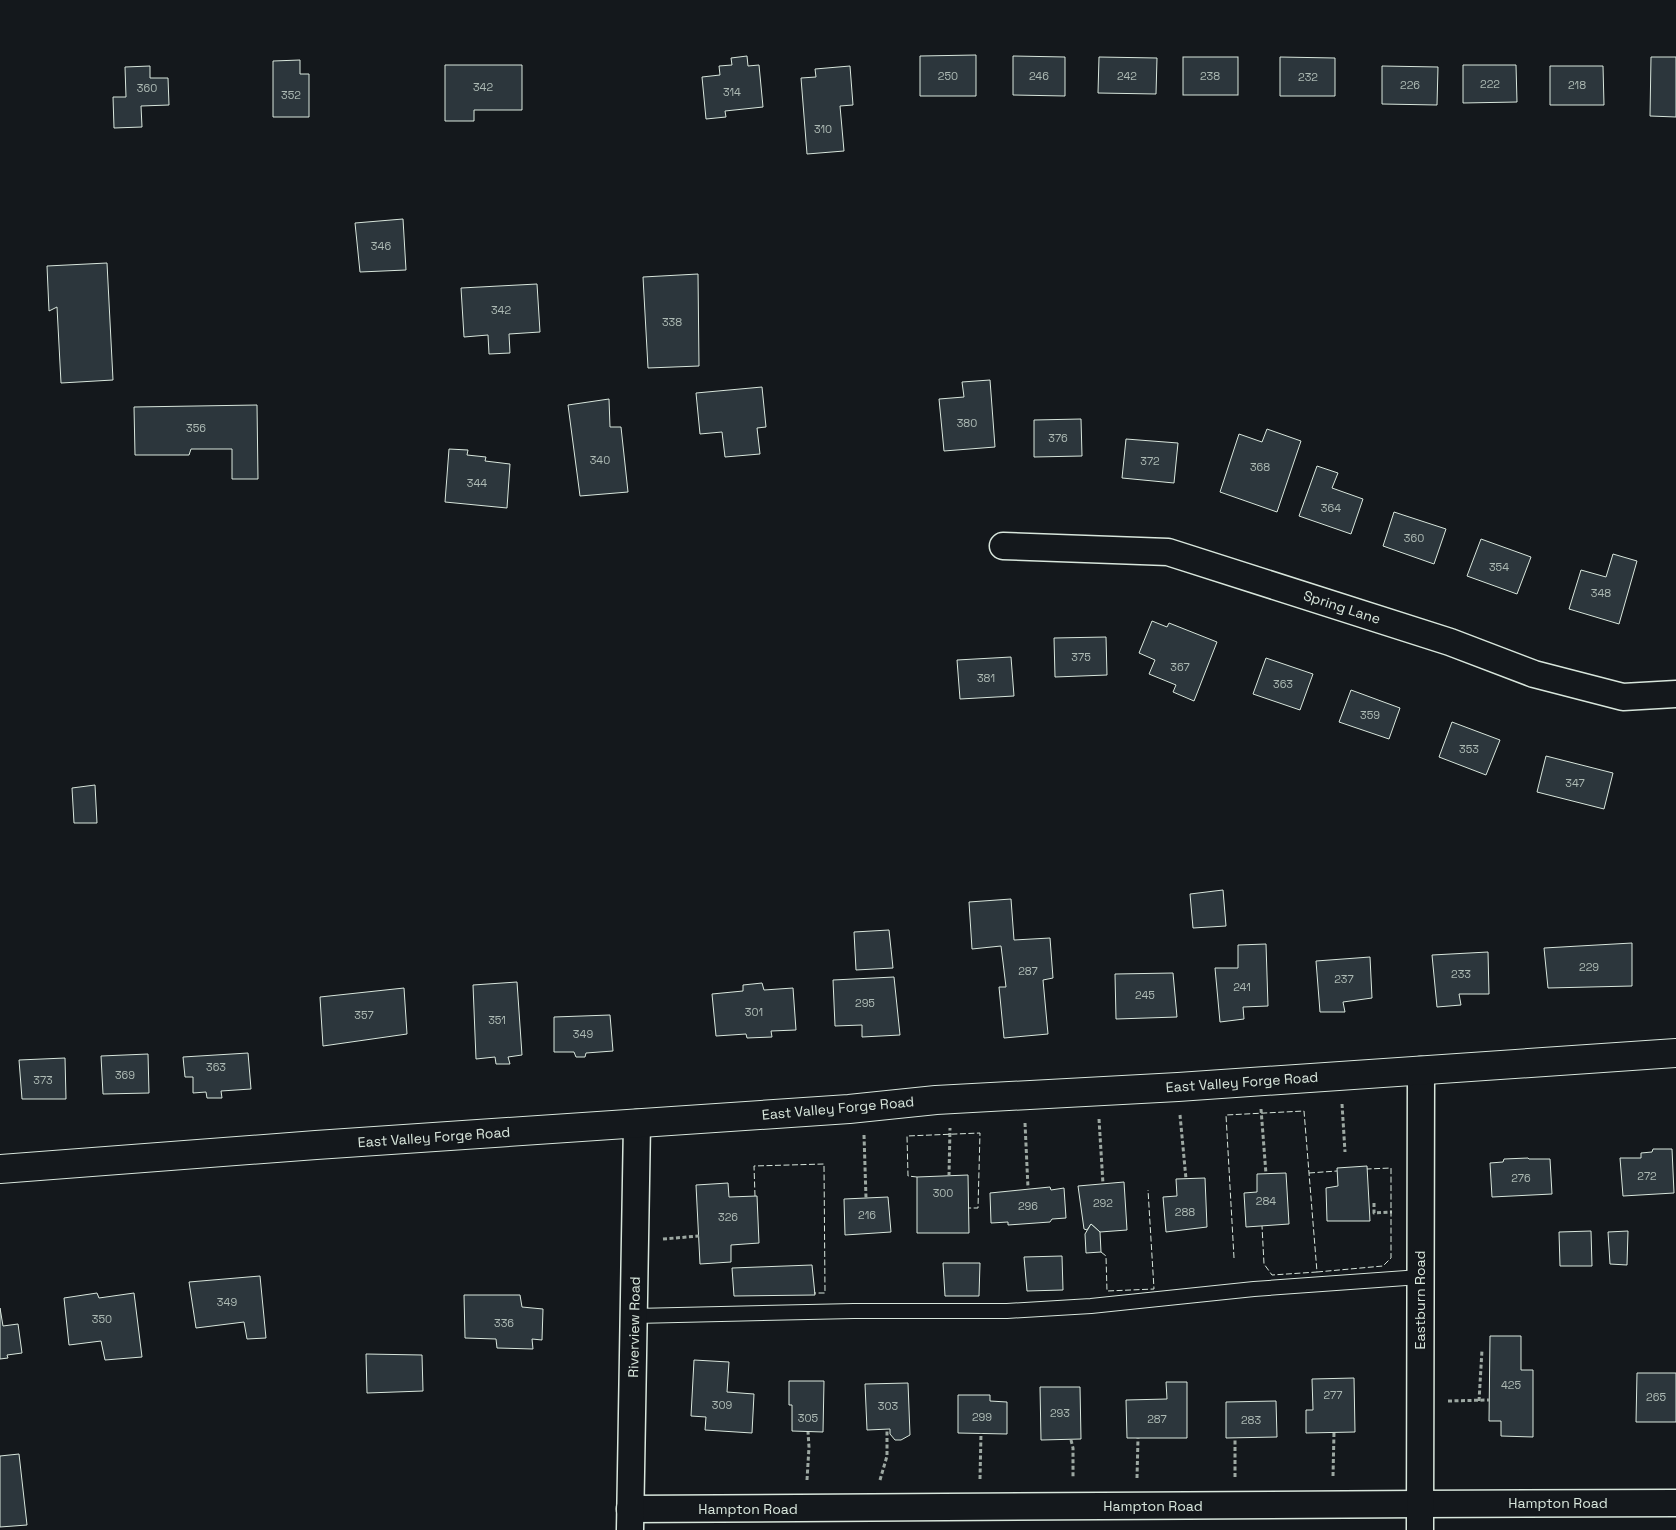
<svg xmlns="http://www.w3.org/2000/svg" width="1676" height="1530" viewBox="0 0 1676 1530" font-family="'Space Grotesk',sans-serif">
  <rect width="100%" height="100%" fill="#14181c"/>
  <g fill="#2c363c" stroke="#d8e6dc">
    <polygon points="976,55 976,96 920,96 920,56"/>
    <polygon points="747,56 748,66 759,65 763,107 725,111 726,117 706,119 702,77 720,75 719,66 732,65 731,58"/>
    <polygon points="1013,56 1065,57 1065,96 1013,95"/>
    <polygon points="1099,57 1157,58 1156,94 1098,93"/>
    <rect x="1183" y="57" width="55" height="38"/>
    <polygon points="1280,57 1335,58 1335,96 1280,96"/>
    <polygon points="1651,57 1676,57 1676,117 1650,116"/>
    <polygon points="300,60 300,74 309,74 309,117 273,117 273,61"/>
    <polygon points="445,65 522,65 522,110 474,110 474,121 445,121"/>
    <polygon points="1463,65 1516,65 1517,102 1463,103"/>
    <polygon points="150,66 150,78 168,78 169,105 141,106 142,127 114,128 113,97 126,97 125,67"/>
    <polygon points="850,66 853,105 840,106 844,151 807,154 801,78 816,77 815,69"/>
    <polygon points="1382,66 1438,67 1437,105 1382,104"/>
    <polygon points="1550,66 1603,66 1604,105 1550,105"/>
    <polygon points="403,219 406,270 360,272 355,223"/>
    <polygon points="107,263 113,380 61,383 57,307 49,311 47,266"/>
    <polygon points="698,274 699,366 648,368 643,277"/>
    <polygon points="537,284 540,332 509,334 510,353 489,354 488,335 464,337 461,288"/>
    <polygon points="990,380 995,447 944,451 939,399 964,397 962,382"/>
    <polygon points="762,387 766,427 757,428 760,454 725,457 722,432 700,434 696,393"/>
    <polygon points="609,399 610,427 621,427 628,492 580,496 568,405"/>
    <polygon points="257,405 258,479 232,479 232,449 191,449 189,455 135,455 134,407"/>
    <polygon points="1081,419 1082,456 1034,457 1034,420"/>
    <polygon points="1267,429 1301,441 1277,512 1220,492 1239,434 1262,442"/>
    <polygon points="1126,439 1178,443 1174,483 1122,478"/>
    <polygon points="449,449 468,450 467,455 486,457 485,461 510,464 507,508 445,502"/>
    <polygon points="1317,466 1338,473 1332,488 1363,499 1351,534 1299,516"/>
    <polygon points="1394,512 1446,529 1434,564 1383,546"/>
    <polygon points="1481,539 1531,557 1517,594 1467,576"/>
    <polygon points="1613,554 1637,561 1619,624 1569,609 1581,570 1606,577"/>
    <polygon points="1152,621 1167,627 1169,623 1217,642 1194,701 1173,692 1176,685 1149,674 1155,660 1139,653"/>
    <polygon points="1106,637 1107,675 1055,677 1054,638"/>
    <polygon points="1011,657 1014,696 960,699 957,660"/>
    <polygon points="1266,658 1313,674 1300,710 1253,694"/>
    <polygon points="1351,690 1400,708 1389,739 1339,722"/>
    <polygon points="1452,722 1500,740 1486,775 1439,757"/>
    <polygon points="1546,756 1613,773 1604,809 1537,792"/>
    <polygon points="95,785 97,823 74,823 72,788"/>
    <polygon points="1223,890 1226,926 1193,928 1190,894"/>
    <polygon points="1011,899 1014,940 1050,938 1053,978 1043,980 1048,1034 1004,1038 999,987 1006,987 1001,946 972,949 969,902"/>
    <polygon points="889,930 893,968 856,970 854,932"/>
    <polygon points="1632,943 1632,986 1548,988 1544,948"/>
    <polygon points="1266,944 1268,1006 1243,1007 1244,1019 1220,1022 1215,968 1238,968 1238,945"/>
    <polygon points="1488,952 1489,994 1459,994 1461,1005 1437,1007 1432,955"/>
    <polygon points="1370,957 1372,998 1343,1002 1345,1012 1320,1012 1316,961"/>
    <polygon points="1173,973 1177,1017 1116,1019 1115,974"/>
    <polygon points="894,977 900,1035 862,1037 862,1025 835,1026 833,980"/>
    <polygon points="517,982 522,1055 508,1057 510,1064 496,1064 495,1057 476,1059 473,985"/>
    <polygon points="762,983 764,990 793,988 796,1030 771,1031 772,1037 747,1038 746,1034 716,1036 712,994 743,991 743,985"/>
    <polygon points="404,988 407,1034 323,1046 320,997"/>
    <polygon points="610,1015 613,1051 586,1053 585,1057 576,1057 574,1052 554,1052 554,1017"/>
    <polygon points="248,1053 251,1089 221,1091 222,1098 207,1098 206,1092 193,1093 193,1077 185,1077 183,1057"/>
    <polygon points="148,1054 149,1093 103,1094 101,1056"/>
    <polygon points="65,1058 66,1099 22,1099 19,1060"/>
    <polygon points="1653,1149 1672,1149 1674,1193 1623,1196 1620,1158 1641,1158 1641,1153 1652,1152"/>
    <polygon points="1528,1158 1529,1159 1550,1159 1552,1194 1492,1197 1490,1163 1503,1162 1504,1159"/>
    <polygon points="1367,1166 1370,1221 1327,1221 1326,1188 1338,1186 1337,1168"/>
    <polygon points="1286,1173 1289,1224 1246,1227 1244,1193 1257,1192 1257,1174"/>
    <polygon points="968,1175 969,1233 917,1233 917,1177"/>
    <polygon points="1205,1178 1207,1227 1166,1232 1163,1197 1177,1196 1176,1179"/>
    <polygon points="1124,1182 1127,1230 1100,1232 1091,1224 1087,1230 1084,1229 1078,1186"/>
    <polygon points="728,1183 729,1197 757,1196 759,1243 731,1245 731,1262 700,1264 696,1185"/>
    <polygon points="1050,1187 1051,1190 1064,1188 1066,1218 1052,1219 1050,1222 1008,1225 1008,1222 991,1223 990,1193"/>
    <polygon points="888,1197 891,1232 845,1235 844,1199"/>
    <polygon points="1091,1224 1100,1232 1101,1252 1086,1253 1085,1234"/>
    <polygon points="1591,1231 1592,1266 1560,1266 1559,1232"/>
    <polygon points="1628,1231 1627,1265 1610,1264 1608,1232"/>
    <polygon points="1062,1256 1063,1290 1027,1291 1024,1257"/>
    <polygon points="943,1263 980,1263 979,1296 945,1296"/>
    <polygon points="812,1265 815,1295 734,1296 732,1268"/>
    <polygon points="260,1276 266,1338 247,1339 244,1322 196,1328 189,1282"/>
    <polygon points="97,1293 99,1298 134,1293 142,1357 105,1360 101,1341 69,1345 64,1298"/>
    <polygon points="464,1295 520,1295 522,1307 543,1309 542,1340 532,1339 533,1349 497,1348 496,1339 465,1338"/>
    <polygon points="0,1308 3,1326 18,1324 22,1353 7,1355 8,1358 0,1359"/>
    <polygon points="1490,1336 1521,1336 1521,1370 1533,1370 1533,1437 1501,1436 1501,1421 1489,1421"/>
    <polygon points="366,1354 422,1355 423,1391 367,1393"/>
    <polygon points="694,1360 729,1362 727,1392 754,1394 752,1433 705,1430 706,1417 691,1416"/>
    <polygon points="1637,1373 1676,1373 1676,1422 1636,1422"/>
    <polygon points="1354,1378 1355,1432 1306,1433 1306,1410 1313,1410 1312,1379"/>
    <polygon points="789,1381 824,1381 823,1432 792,1431 792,1405 789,1405"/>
    <polygon points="1166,1382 1187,1382 1187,1438 1127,1438 1126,1400 1167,1399"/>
    <polygon points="908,1383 910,1435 901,1440 895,1440 890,1434 890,1429 867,1430 865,1384"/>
    <polygon points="1040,1387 1080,1387 1081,1439 1041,1440"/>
    <polygon points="958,1395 990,1395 990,1401 1007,1402 1007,1434 958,1433"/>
    <polygon points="1276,1401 1277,1437 1226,1438 1226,1402"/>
    <polygon points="19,1454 27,1525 0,1527 0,1456"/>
  </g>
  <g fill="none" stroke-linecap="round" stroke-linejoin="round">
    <defs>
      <polyline id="service" points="635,1316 854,1311 1007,1311 1091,1306 1254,1289 1420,1277"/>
      <g id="minor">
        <polyline points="1003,546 1168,552 1450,642 1534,674 1623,697 1676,694"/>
        <polyline points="630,1509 1420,1504 1676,1503"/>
        <polyline points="630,1530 637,1123"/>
        <polyline points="1420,1530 1421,1070"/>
      </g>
      <polyline id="secondary" points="0,1169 316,1145 849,1109 936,1100 1178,1087 1676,1053"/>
    </defs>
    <use href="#service" stroke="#d8e6dc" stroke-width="16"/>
    <use href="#minor" stroke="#d8e6dc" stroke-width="29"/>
    <use href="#secondary" stroke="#d8e6dc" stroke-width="30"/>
    <g stroke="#9da8a2" stroke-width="3" stroke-dasharray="4 2.5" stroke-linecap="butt">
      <polyline points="1342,1104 1345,1152"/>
      <polyline points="1261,1109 1266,1174"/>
      <polyline points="1180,1115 1186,1179"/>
      <polyline points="1099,1119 1103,1184"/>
      <polyline points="1025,1123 1028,1188"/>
      <polyline points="864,1135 866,1198"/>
      <polyline points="949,1176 950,1128"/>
      <polyline points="1374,1203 1374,1213 1392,1212"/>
      <polyline points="663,1239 699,1236"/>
      <polyline points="1448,1401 1489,1400"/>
      <polyline points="1479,1401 1482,1350"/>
      <polyline points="1071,1440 1073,1448 1073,1478"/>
      <polyline points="1333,1476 1334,1432"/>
      <polyline points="1235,1477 1235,1437"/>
      <polyline points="1137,1478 1138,1438"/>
      <polyline points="980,1479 981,1433"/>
      <polyline points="807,1480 809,1447 808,1432"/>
      <polyline points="880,1480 887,1456 887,1429"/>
    </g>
    <use href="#service" stroke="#14181c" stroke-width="14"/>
    <use href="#minor" stroke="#14181c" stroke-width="26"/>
    <use href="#secondary" stroke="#14181c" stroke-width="28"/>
    <g stroke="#d8e6dc" stroke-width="1" stroke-dasharray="6 2.5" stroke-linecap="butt">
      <polyline points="1309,1173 1337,1171"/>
      <polyline points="917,1177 908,1176 907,1136 980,1133 978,1208 968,1208"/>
      <polyline points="755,1196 754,1166 824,1164 825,1293 814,1293"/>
      <polyline points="1101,1252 1106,1256 1107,1291 1154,1289 1148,1190"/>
      <polyline points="1234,1258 1226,1115 1304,1111 1317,1272 1272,1275 1264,1264 1262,1226"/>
      <polyline points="1317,1272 1383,1266 1391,1258 1391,1168 1367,1169"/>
    </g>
  </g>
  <g text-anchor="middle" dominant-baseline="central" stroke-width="4" stroke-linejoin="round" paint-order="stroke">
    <g font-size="11" fill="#adbab4">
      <text x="948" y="76">250</text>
      <text x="1039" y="76">246</text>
      <text x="1127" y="76">242</text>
      <text x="1210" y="76">238</text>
      <text x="1308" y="77">232</text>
      <text x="1490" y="84">222</text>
      <text x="1410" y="85">226</text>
      <text x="1577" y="85">218</text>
      <text x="483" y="87">342</text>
      <text x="147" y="88">360</text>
      <text x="732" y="92">314</text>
      <text x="291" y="95">352</text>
      <text x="823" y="129">310</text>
      <text x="381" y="246">346</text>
      <text x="501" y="310">342</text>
      <text x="672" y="322">338</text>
      <text x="967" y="423">380</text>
      <text x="196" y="428">356</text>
      <text x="1058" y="438">376</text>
      <text x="600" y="460">340</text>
      <text x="1150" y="461">372</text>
      <text x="1260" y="467">368</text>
      <text x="477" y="483">344</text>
      <text x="1331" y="508">364</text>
      <text x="1414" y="538">360</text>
      <text x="1499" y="567">354</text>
      <text x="1601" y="593">348</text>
      <text x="1081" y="657">375</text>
      <text x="1180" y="667">367</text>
      <text x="986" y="678">381</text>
      <text x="1283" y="684">363</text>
      <text x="1370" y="715">359</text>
      <text x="1469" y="749">353</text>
      <text x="1575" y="783">347</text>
      <text x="1589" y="967">229</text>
      <text x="1028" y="971">287</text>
      <text x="1461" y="974">233</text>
      <text x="1344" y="979">237</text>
      <text x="1242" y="987">241</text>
      <text x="1145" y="995">245</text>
      <text x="865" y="1003">295</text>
      <text x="754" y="1012">301</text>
      <text x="364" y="1015">357</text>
      <text x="497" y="1020">351</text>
      <text x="583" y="1034">349</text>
      <text x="216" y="1067">363</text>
      <text x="125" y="1075">369</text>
      <text x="43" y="1080">373</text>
      <text x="1647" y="1176">272</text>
      <text x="1521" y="1178">276</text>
      <text x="943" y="1193">300</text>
      <text x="1266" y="1201">284</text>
      <text x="1103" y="1203">292</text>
      <text x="1028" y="1206">296</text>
      <text x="1185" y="1212">288</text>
      <text x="867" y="1215">216</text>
      <text x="728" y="1217">326</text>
      <text x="227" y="1302">349</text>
      <text x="102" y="1319">350</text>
      <text x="504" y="1323">336</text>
      <text x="1511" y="1385">425</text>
      <text x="1333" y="1395">277</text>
      <text x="1656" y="1397">265</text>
      <text x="722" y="1405">309</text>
      <text x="888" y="1406">303</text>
      <text x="1060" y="1413">293</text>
      <text x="982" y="1417">299</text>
      <text x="808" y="1418">305</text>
      <text x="1157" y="1419">287</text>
      <text x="1251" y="1420">283</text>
    </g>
    <g font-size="14" fill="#d8e6dc" stroke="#14181c">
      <text transform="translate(1342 607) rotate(18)">Spring Lane</text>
      <text transform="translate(1242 1082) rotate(-4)">East Valley Forge Road</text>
      <text transform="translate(838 1108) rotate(-5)">East Valley Forge Road</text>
      <text transform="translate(434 1137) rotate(-4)">East Valley Forge Road</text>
      <text transform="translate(1420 1300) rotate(-90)">Eastburn Road</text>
      <text transform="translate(634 1327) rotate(-89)">Riverview Road</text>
      <text x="1558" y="1503">Hampton Road</text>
      <text x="1153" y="1506">Hampton Road</text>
      <text x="748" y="1509">Hampton Road</text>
    </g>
  </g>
</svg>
